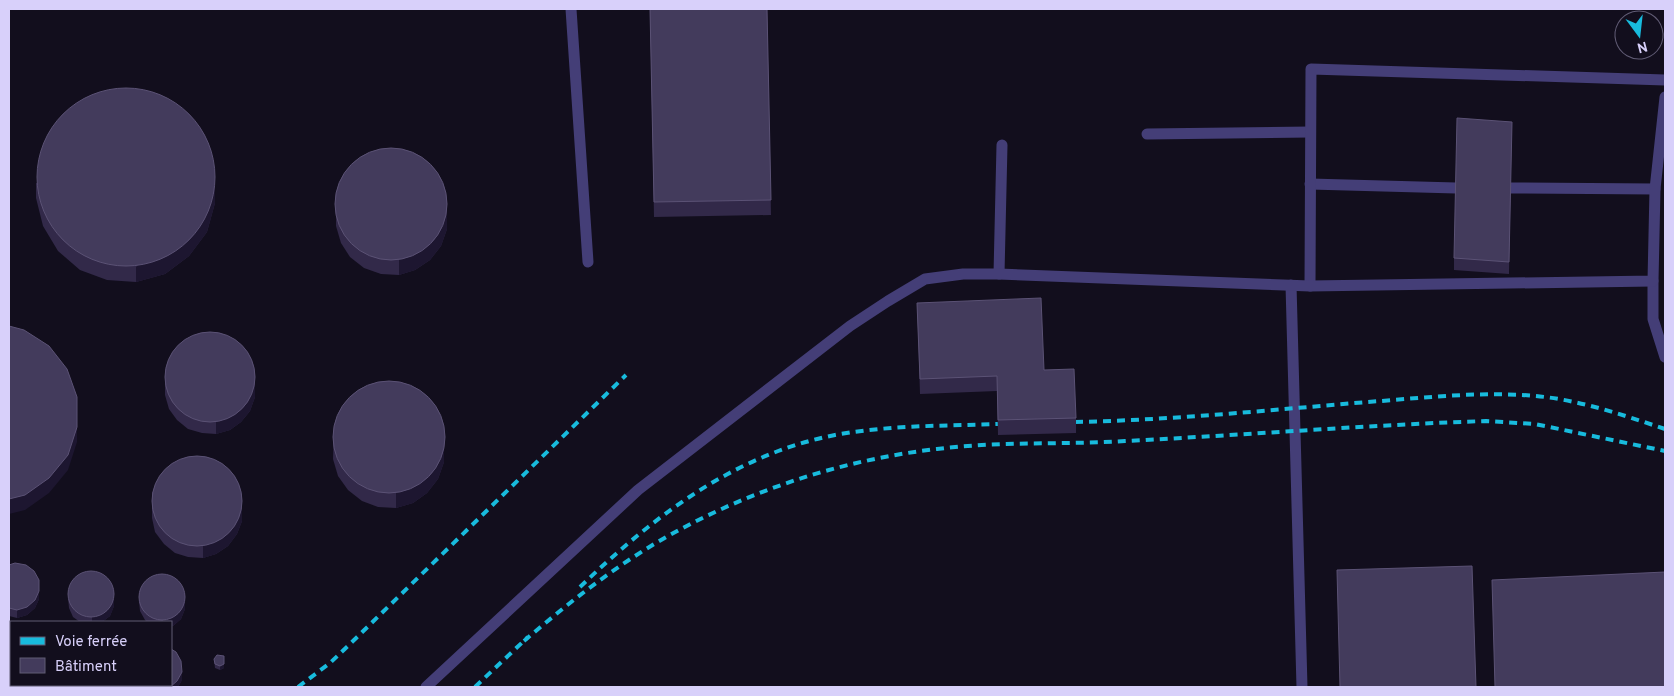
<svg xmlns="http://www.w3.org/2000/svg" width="1674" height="696" viewBox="0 0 1674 696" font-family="Overpass,sans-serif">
  <rect width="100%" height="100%" fill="#120e1d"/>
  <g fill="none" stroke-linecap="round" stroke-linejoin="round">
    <g stroke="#443e77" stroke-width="11">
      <polyline points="571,9 588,262"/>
      <polyline points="1147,134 1310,132"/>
      <polyline points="1310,184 1456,188"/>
      <polyline points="1511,188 1655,189"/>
      <polyline points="999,274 1002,145"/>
      <polyline points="1653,281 1653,319 1665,357"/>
      <polyline points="1291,285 1302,687"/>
      <polyline points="1310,286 1311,69 1665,80"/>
      <polyline points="426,687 638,490 850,326 888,301 925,279 963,274 999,274 1310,286 1653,281 1655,189 1665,97"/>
    </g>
    <g stroke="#18bbdd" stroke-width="4" stroke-dasharray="8 6" stroke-linecap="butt">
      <path d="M1075,422C1173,420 1270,410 1367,402C1425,398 1486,390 1545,397C1586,402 1626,416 1665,429"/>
      <path d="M580,587C653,517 733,455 835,435C889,425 944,426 998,424"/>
      <path d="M524,641C573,599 624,559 681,529C760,487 848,459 937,449C999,441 1063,445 1125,441C1246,435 1366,425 1486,421L1535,424L1665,451"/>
      <polyline points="298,687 330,663 351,643 626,375"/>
      <polyline points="475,687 528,637"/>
    </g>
  </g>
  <g fill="#322949">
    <polygon points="650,9 767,9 771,215 654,217"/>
    <polygon points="1512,122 1509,274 1454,270 1454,258"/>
    <polygon points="36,183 215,203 207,232 189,256 165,274 136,282 107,280 80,270 58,251 43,226 36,198"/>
    <polygon points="336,211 447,229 441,246 430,260 415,270 399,275 381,274 364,268 350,257 341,243 336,226"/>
    <polygon points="917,303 1044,370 1076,418 1076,433 998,435 997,391 920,394"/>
    <polygon points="165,383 255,397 250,411 241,422 230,430 216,434 202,433 188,429 177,420 169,409 165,395"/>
    <polygon points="334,427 444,462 438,479 427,493 413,503 396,508 378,507 362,501 348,490 338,476 333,459"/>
    <polygon points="152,492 242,494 242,521 237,534 228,546 216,554 203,558 188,557 175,553 164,544 155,532 152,518"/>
    <polygon points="9,565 39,599 35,608 27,615 17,618 9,616"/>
    <polygon points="68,598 114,606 110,616 102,622 80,622 73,617 69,608"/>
    <polygon points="139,601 185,609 181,619 173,626 171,622 147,622 145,620 140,611"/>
    <polygon points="11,634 11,685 24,685 22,686 18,687 9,687 9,635"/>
    <polygon points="214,659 224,668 220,670 215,668"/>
    <polygon points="182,680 178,687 139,687 138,685 171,685"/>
    <polygon points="71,685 107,685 104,687 73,687"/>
  </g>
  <g fill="#1d1630">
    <polygon points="215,188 215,203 207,232 189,256 165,274 136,282 136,267"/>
    <polygon points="447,195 447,229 441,246 430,260 415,270 399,275 399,260"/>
    <polygon points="255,370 255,397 250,411 241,422 230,430 216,434 216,422"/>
    <polygon points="77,427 77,442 68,470 49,493 25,510 9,514 9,499"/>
    <polygon points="444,428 444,462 438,479 427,493 413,503 396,508 396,493"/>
    <polygon points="242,509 242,521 237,534 228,546 216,554 203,558 203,546"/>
    <polygon points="39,591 39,599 35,608 27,615 17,618 17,610"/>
    <polygon points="114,598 114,606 110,616 102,622 92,622 92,617"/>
    <polygon points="185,601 185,609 181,619 173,626 171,626 171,622 163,622 163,620"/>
    <polygon points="224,664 224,668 220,670 220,666"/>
    <polygon points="182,672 182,680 178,687 170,687"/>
    <polygon points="12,685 24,685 22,686 18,687 12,687"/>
    <polygon points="90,685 107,685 104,687 90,687"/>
  </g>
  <g fill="#433b5c" stroke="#5b5275">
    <polygon points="650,9 767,9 771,200 654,202"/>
    <circle cx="126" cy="177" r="89"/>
    <polygon points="1457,118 1512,122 1509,262 1454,258"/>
    <circle cx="391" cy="204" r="56"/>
    <polygon points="1041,298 1044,370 1074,369 1076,418 998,420 997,376 920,379 917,303"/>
    <polygon points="9,326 24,330 49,346 67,369 77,397 77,427 68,455 49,478 25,495 9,499"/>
    <circle cx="210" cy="377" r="45"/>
    <circle cx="389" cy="437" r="56"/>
    <circle cx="197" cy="501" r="45"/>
    <polygon points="15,563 26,565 34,571 39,580 39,591 35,600 27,607 17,610 9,608 9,565"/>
    <polygon points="1472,566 1476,687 1340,687 1337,570"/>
    <circle cx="91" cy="594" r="23"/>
    <polygon points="1665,572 1665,687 1495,687 1492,580"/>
    <circle cx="162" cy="597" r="23"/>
    <polygon points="10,634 11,634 11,680 9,680 9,635"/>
    <polygon points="171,649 176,652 181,661 182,672 177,681 170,687 147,687 144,685 171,685"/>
    <polygon points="217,655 224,656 224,664 220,666 215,664 214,659"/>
  </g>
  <rect width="1674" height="696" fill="none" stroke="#d8d0fa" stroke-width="20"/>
  <rect x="10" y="621" width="162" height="65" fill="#120e1d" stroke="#615c75"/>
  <rect x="20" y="637" width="25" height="8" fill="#18bbdd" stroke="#615c75"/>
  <text x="55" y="646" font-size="15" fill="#d8d0fa">Voie ferrée</text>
  <rect x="20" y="658" width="25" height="15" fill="#433b5c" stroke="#615c75"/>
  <text x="55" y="671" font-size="15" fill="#d8d0fa">Bâtiment</text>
  <g transform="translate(1639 35) rotate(165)"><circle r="24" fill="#120e1d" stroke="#615c75"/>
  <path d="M0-4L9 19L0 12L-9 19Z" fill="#18bbdd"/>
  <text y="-8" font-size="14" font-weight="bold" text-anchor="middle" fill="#d8d0fa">N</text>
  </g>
</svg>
